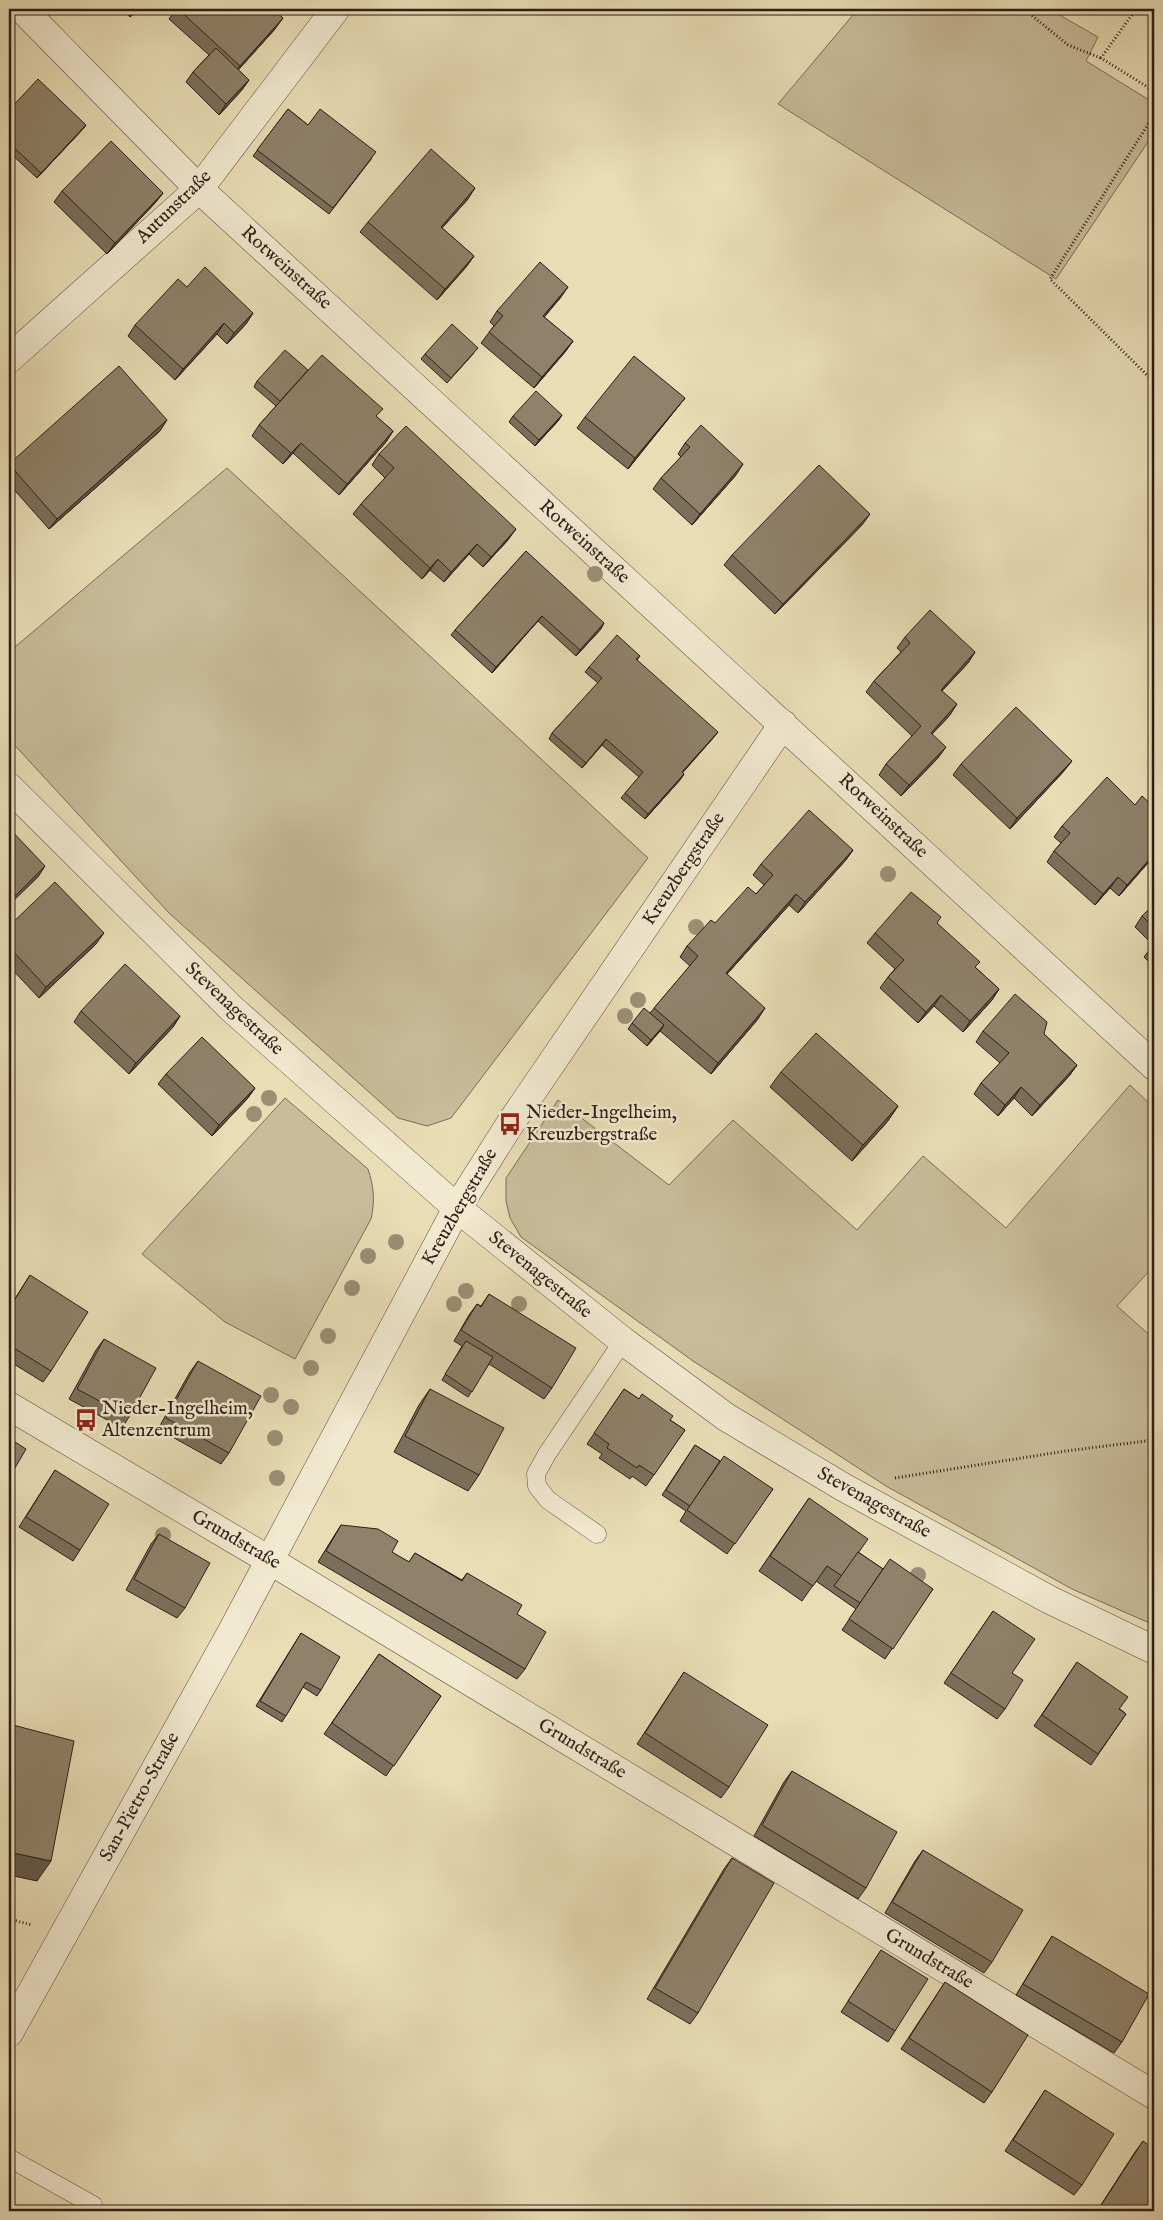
<svg xmlns="http://www.w3.org/2000/svg" width="1163" height="2220" viewBox="0 0 1163 2220" font-family="'IM FELL English',serif">
  <rect width="100%" height="100%" fill="#e9ddb6"/>
  <filter id="stains"><feTurbulence type="fractalNoise" baseFrequency=".004" numOctaves="4"/><feColorMatrix values="0 0 0 0 .2 0 0 0 0 .09 0 0 0 0 .02 0 0 0 .5 -.17"/></filter>
  <radialGradient id="worn" r=".72"><stop offset=".6" stop-color="#630" stop-opacity="0"/><stop offset="1" stop-color="#630" stop-opacity=".3"/></radialGradient>
  <g fill="#c9bc9b" stroke="#7c6c59">
    <polygon points="858,9 1049,9 1098,37 1086,61 1154,103 1154,133 1056,279 778,104"/>
    <polygon points="227,468 648,858 451,1118 427,1126 398,1118 169,913 9,739 9,652"/>
    <polygon points="1130,1085 1154,1108 1154,1266 1117,1306 1154,1339 1154,1625 1072,1589 886,1486 693,1361 521,1237 510,1218 506,1201 506,1178 558,1100 669,1185 733,1120 857,1230 923,1156 1006,1228"/>
    <path d="M285,1098L368,1169C374,1187 375,1201 371,1219L295,1359L225,1322L142,1254Z"/>
  </g>
  <g fill="none" stroke-linecap="round" stroke-linejoin="round">
    <defs>
      <g id="lane">
        <polyline points="597,1534 548,1500 537,1486 536,1474 547,1454 623,1341"/>
        <polyline points="9,2158 93,2205"/>
      </g>
      <g id="street">
        <polyline points="22,9 199,189 1154,1066"/>
        <polyline points="9,359 199,189 335,10"/>
        <polyline points="9,787 232,1009 457,1208 623,1341 726,1417 843,1487 1050,1600 1154,1650"/>
        <polyline points="9,1406 269,1560 1154,2095"/>
        <polyline points="9,2033 231,1633 457,1208 510,1124 783,724"/>
      </g>
    </defs>
    <use href="#lane" stroke="#5d4d3f" stroke-width="19"/>
    <use href="#street" stroke="#5d4d3f" stroke-width="29"/>
    <g stroke="#2e1d17" stroke-width="3" stroke-dasharray="1 2.5" stroke-linecap="butt">
      <polyline points="1024,9 1068,45 1101,58"/>
      <polyline points="1136,9 1101,58 1154,91"/>
      <polyline points="1154,115 1050,279 1154,382"/>
      <polyline points="895,1478 1066,1451 1154,1440"/>
      <polyline points="9,1919 32,1925"/>
    </g>
    <use href="#lane" stroke="#f1e9d0" stroke-width="18"/>
    <use href="#street" stroke="#f1e9d0" stroke-width="28"/>
  </g>
  <g fill="#9b8e75">
    <circle cx="595" cy="574" r="8"/>
    <circle cx="888" cy="874" r="8"/>
    <circle cx="696" cy="927" r="8"/>
    <circle cx="638" cy="1000" r="8"/>
    <circle cx="625" cy="1016" r="8"/>
    <circle cx="269" cy="1098" r="8"/>
    <circle cx="254" cy="1114" r="8"/>
    <circle cx="396" cy="1242" r="8"/>
    <circle cx="368" cy="1256" r="8"/>
    <circle cx="352" cy="1288" r="8"/>
    <circle cx="466" cy="1291" r="8"/>
    <circle cx="454" cy="1304" r="8"/>
    <circle cx="519" cy="1304" r="8"/>
    <circle cx="328" cy="1336" r="8"/>
    <circle cx="311" cy="1368" r="8"/>
    <circle cx="271" cy="1395" r="8"/>
    <circle cx="291" cy="1407" r="8"/>
    <circle cx="275" cy="1438" r="8"/>
    <circle cx="277" cy="1478" r="8"/>
    <circle cx="163" cy="1535" r="8"/>
    <circle cx="918" cy="1575" r="8"/>
  </g>
  <g fill="#7b6f5b" stroke="#2e1d17">
    <polygon points="123,9 139,9 130,17"/>
    <polygon points="176,9 272,9 275,29 238,70 249,80 241,91 219,115 186,82 193,72 209,55 169,19"/>
    <polygon points="288,109 308,125 372,158 329,214 253,156"/>
    <polygon points="9,110 86,125 82,130 37,178 9,152"/>
    <polygon points="62,191 163,193 155,203 107,254 54,202"/>
    <polygon points="468,199 442,228 474,256 466,267 437,300 360,232 368,222"/>
    <polygon points="561,297 544,317 573,341 565,352 534,388 481,343 494,326 490,322 497,311"/>
    <polygon points="253,313 246,324 227,344 217,334 175,380 128,336 135,325"/>
    <polygon points="474,353 447,383 421,359 425,354"/>
    <polygon points="308,370 377,417 393,431 386,442 339,495 293,453 283,464 252,436 259,425 276,406 254,387 257,381"/>
    <polygon points="685,398 677,408 628,469 577,428 585,417"/>
    <polygon points="562,415 558,421 535,446 509,422 513,416"/>
    <polygon points="160,431 49,529 9,484 9,464"/>
    <polygon points="685,443 736,475 692,525 653,489 661,478 681,457 678,454"/>
    <polygon points="379,454 508,540 483,567 469,554 444,582 430,570 422,579 353,514 361,504 385,478 372,465"/>
    <polygon points="862,525 775,614 724,565 732,555"/>
    <polygon points="526,551 601,629 576,656 538,621 492,673 451,635 455,630"/>
    <polygon points="905,637 975,652 968,663 942,691 950,715 932,734 938,758 901,796 879,775 886,764 912,736 866,692 874,681 901,652 897,648"/>
    <polygon points="640,656 637,660 714,737 682,773 684,774 680,780 645,819 621,798 639,777 602,745 582,768 549,739 552,733 598,683 585,672 589,667"/>
    <polygon points="961,764 1064,771 1010,829 953,775"/>
    <polygon points="1135,805 1154,856 1119,896 1110,888 1095,905 1047,862 1054,851 1061,843 1054,837 1062,826"/>
    <polygon points="853,850 845,861 798,913 789,905 727,974 758,1019 711,1074 660,1031 647,1046 628,1029 632,1023 650,1013 690,966 680,957 687,946 715,923 756,894 764,885 753,875 761,864"/>
    <polygon points="1154,904 1154,967 1144,957 1153,945 1135,927 1142,916"/>
    <polygon points="937,923 976,968 999,989 992,1000 963,1032 934,1006 918,1023 880,988 888,977 895,969 867,943 875,933"/>
    <polygon points="9,926 96,944 39,998 9,966"/>
    <polygon points="81,1011 180,1016 173,1027 129,1074 74,1022"/>
    <polygon points="983,1031 1044,1034 1077,1065 1069,1076 1032,1116 1014,1098 998,1116 974,1094 981,1083 1000,1063 976,1042"/>
    <polygon points="781,1072 898,1106 887,1122 852,1161 770,1087"/>
    <polygon points="166,1074 255,1088 247,1099 212,1136 158,1084"/>
    <polygon points="30,1275 51,1371 43,1382 9,1361 9,1308"/>
    <polygon points="489,1294 552,1388 544,1399 489,1364 468,1397 442,1380 462,1346 454,1341 469,1315 477,1304 481,1306"/>
    <polygon points="104,1339 129,1417 122,1428 69,1399 96,1350"/>
    <polygon points="198,1361 229,1453 221,1464 158,1429 190,1372"/>
    <polygon points="430,1389 479,1475 468,1491 394,1452 419,1405"/>
    <polygon points="624,1389 685,1430 646,1486 632,1476 630,1479 599,1458 602,1454 587,1444"/>
    <polygon points="695,1445 720,1461 773,1489 727,1554 680,1521 686,1511 662,1495"/>
    <polygon points="55,1470 80,1550 73,1561 19,1527"/>
    <polygon points="809,1498 858,1552 883,1569 933,1589 885,1659 842,1630 856,1609 816,1581 802,1601 759,1571"/>
    <polygon points="341,1525 409,1562 415,1553 462,1580 467,1573 517,1614 525,1669 517,1679 318,1562 334,1536"/>
    <polygon points="159,1534 185,1608 177,1618 126,1590 151,1544"/>
    <polygon points="993,1611 1012,1673 1005,1709 997,1719 944,1683"/>
    <polygon points="301,1633 321,1690 317,1696 303,1687 282,1722 256,1706"/>
    <polygon points="379,1654 441,1696 386,1776 324,1734"/>
    <polygon points="1077,1662 1120,1709 1126,1714 1091,1765 1034,1726"/>
    <polygon points="684,1672 729,1787 721,1798 637,1744"/>
    <polygon points="792,1771 866,1888 858,1899 754,1836 784,1782"/>
    <polygon points="923,1850 992,1962 984,1973 885,1913 915,1861"/>
    <polygon points="732,1858 698,2013 690,2024 647,1999 724,1869"/>
    <polygon points="1052,1936 1122,2042 1114,2053 1016,1995 1045,1947"/>
    <polygon points="881,1950 895,2031 888,2042 841,2012"/>
    <polygon points="945,1982 992,2092 984,2103 901,2049"/>
    <polygon points="1045,2090 1082,2185 1074,2195 1005,2151"/>
    <polygon points="1143,2141 1154,2211 1097,2211 1135,2152"/>
  </g>
  <g fill="#645a4a" stroke="#2e1d17">
    <polygon points="135,9 139,9 130,17"/>
    <polygon points="283,18 275,29 232,77 240,66"/>
    <polygon points="249,80 241,91 219,115 226,104"/>
    <polygon points="86,125 82,130 37,178 41,173"/>
    <polygon points="475,188 468,199 433,238 441,227"/>
    <polygon points="163,193 155,203 107,254 115,243"/>
    <polygon points="474,256 466,267 437,300 445,289"/>
    <polygon points="568,287 561,297 536,327 543,316"/>
    <polygon points="253,313 246,324 227,344 234,333"/>
    <polygon points="224,323 217,334 175,380 183,369"/>
    <polygon points="573,341 565,352 534,388 542,377"/>
    <polygon points="685,398 677,408 628,469 635,458"/>
    <polygon points="562,415 558,421 535,446 539,440"/>
    <polygon points="167,420 160,431 49,529 57,519"/>
    <polygon points="393,431 386,442 339,495 347,484"/>
    <polygon points="301,443 293,453 283,464 291,453"/>
    <polygon points="743,464 736,475 692,525 700,514"/>
    <polygon points="870,514 862,525 775,614 783,604"/>
    <polygon points="516,529 508,540 483,567 491,557"/>
    <polygon points="477,544 469,554 444,582 451,572"/>
    <polygon points="438,559 430,570 422,579 430,568"/>
    <polygon points="542,616 538,621 492,673 496,667"/>
    <polygon points="604,623 601,629 576,656 580,650"/>
    <polygon points="975,652 968,663 933,700 941,690"/>
    <polygon points="957,704 950,715 923,744 931,733"/>
    <polygon points="718,732 714,737 678,778 682,772"/>
    <polygon points="606,739 602,745 582,768 586,763"/>
    <polygon points="946,747 938,758 901,796 909,785"/>
    <polygon points="1072,761 1064,771 1010,829 1017,818"/>
    <polygon points="684,774 680,780 645,819 648,814"/>
    <polygon points="853,850 845,861 798,913 805,902"/>
    <polygon points="1154,854 1154,856 1119,896 1127,885"/>
    <polygon points="45,866 38,877 9,905 9,902"/>
    <polygon points="1118,877 1110,888 1095,905 1103,894"/>
    <polygon points="796,894 789,905 718,984 726,973"/>
    <polygon points="104,933 96,944 39,998 46,987"/>
    <polygon points="999,989 992,1000 963,1032 970,1021"/>
    <polygon points="941,995 934,1006 918,1023 926,1012"/>
    <polygon points="765,1008 758,1019 711,1074 718,1063"/>
    <polygon points="180,1016 173,1027 129,1074 136,1063"/>
    <polygon points="664,1025 660,1031 647,1046 651,1040"/>
    <polygon points="1077,1065 1069,1076 1032,1116 1040,1105"/>
    <polygon points="1021,1087 1014,1098 998,1116 1005,1105"/>
    <polygon points="255,1088 247,1099 212,1136 219,1125"/>
    <polygon points="898,1106 887,1122 852,1161 863,1145"/>
    <polygon points="9,1852 51,1861 37,1881 9,1875"/>
  </g>
  <g fill="#8f816a" stroke="#2e1d17">
    <polygon points="178,9 272,9 283,18 240,66"/>
    <polygon points="216,48 249,80 226,104 193,72"/>
    <polygon points="38,79 86,125 41,173 9,143 9,110"/>
    <polygon points="288,109 308,125 320,109 376,152 333,208 257,150"/>
    <polygon points="111,141 163,193 115,243 62,191"/>
    <polygon points="431,149 475,188 441,227 474,256 445,289 368,222"/>
    <polygon points="540,262 568,287 543,316 573,341 542,377 489,332 503,316 497,311"/>
    <polygon points="205,267 253,313 234,333 224,323 183,369 135,325 178,279 187,287"/>
    <polygon points="452,324 478,348 451,378 425,354"/>
    <polygon points="285,350 308,370 280,401 257,381"/>
    <polygon points="322,355 383,409 376,416 393,431 347,484 301,443 291,453 259,425"/>
    <polygon points="634,356 685,398 635,458 585,417"/>
    <polygon points="119,366 167,420 57,519 9,464"/>
    <polygon points="536,391 562,415 539,440 513,416"/>
    <polygon points="701,425 743,464 700,514 661,478 690,447 685,443"/>
    <polygon points="406,426 516,529 491,557 477,544 451,572 438,559 430,568 361,504 394,468 379,454"/>
    <polygon points="819,465 870,514 783,604 732,555"/>
    <polygon points="526,551 604,623 580,650 542,616 496,667 455,630"/>
    <polygon points="930,610 975,652 941,690 957,704 931,733 946,747 909,785 886,764 921,726 874,681 910,643 905,637"/>
    <polygon points="617,635 640,656 636,659 718,732 682,772 684,774 648,814 625,793 643,772 606,739 586,763 552,733 602,678 589,667"/>
    <polygon points="1016,707 1072,761 1017,818 961,764"/>
    <polygon points="1107,777 1135,805 1142,796 1154,807 1154,854 1127,885 1118,877 1103,894 1054,851 1070,833 1062,826"/>
    <polygon points="809,810 853,850 805,902 796,894 726,973 765,1008 718,1063 654,1008 698,956 687,946 711,920 715,923 748,887 756,894 773,875 761,864"/>
    <polygon points="9,828 45,866 9,902"/>
    <polygon points="55,882 104,933 46,987 9,947 9,926"/>
    <polygon points="911,892 941,917 937,923 980,962 975,967 999,989 970,1021 941,995 926,1012 888,977 904,960 875,933"/>
    <polygon points="1154,904 1154,928 1142,916"/>
    <polygon points="125,964 180,1016 136,1063 81,1011"/>
    <polygon points="1015,994 1047,1022 1044,1034 1077,1065 1040,1105 1021,1087 1005,1105 981,1083 1009,1053 983,1031"/>
    <polygon points="644,1008 664,1025 651,1040 632,1023"/>
    <polygon points="816,1033 898,1106 863,1145 781,1072"/>
    <polygon points="202,1037 255,1088 219,1125 166,1074"/>
    <polygon points="30,1275 88,1312 51,1371 9,1345 9,1309"/>
    <polygon points="489,1294 576,1348 552,1388 461,1330 477,1304 481,1307"/>
    <polygon points="104,1339 156,1368 129,1417 77,1389"/>
    <polygon points="466,1341 493,1357 472,1392 445,1374"/>
    <polygon points="198,1361 261,1396 229,1453 166,1418"/>
    <polygon points="430,1389 504,1428 479,1475 405,1436"/>
    <polygon points="624,1389 639,1399 642,1394 673,1416 670,1420 685,1430 654,1475 639,1465 637,1468 607,1448 609,1444 594,1433"/>
    <polygon points="9,1438 26,1449 9,1478"/>
    <polygon points="695,1445 720,1461 690,1506 666,1490"/>
    <polygon points="724,1456 773,1489 735,1544 687,1510"/>
    <polygon points="55,1470 109,1504 80,1550 26,1517"/>
    <polygon points="809,1498 868,1539 842,1576 827,1566 813,1586 770,1556"/>
    <polygon points="341,1525 378,1529 398,1541 392,1552 409,1562 415,1553 462,1581 467,1573 522,1605 517,1614 546,1632 525,1669 326,1551"/>
    <polygon points="159,1534 210,1563 185,1608 134,1579"/>
    <polygon points="858,1552 883,1569 860,1603 834,1586"/>
    <polygon points="890,1559 933,1589 893,1649 849,1619"/>
    <polygon points="993,1611 1035,1639 1012,1673 1023,1680 1005,1709 951,1673"/>
    <polygon points="301,1633 340,1657 321,1690 306,1682 286,1716 260,1701"/>
    <polygon points="379,1654 441,1696 394,1766 332,1723"/>
    <polygon points="1077,1662 1128,1697 1119,1709 1126,1714 1098,1754 1042,1715"/>
    <polygon points="684,1672 768,1725 729,1787 645,1733"/>
    <polygon points="9,1724 74,1741 51,1861 9,1852"/>
    <polygon points="792,1771 897,1832 866,1888 762,1825"/>
    <polygon points="923,1850 1023,1910 992,1962 892,1902"/>
    <polygon points="732,1858 774,1883 698,2013 655,1988"/>
    <polygon points="1052,1936 1149,1994 1122,2042 1023,1984"/>
    <polygon points="881,1950 928,1979 895,2031 848,2001"/>
    <polygon points="945,1982 1028,2035 992,2092 909,2038"/>
    <polygon points="1045,2090 1114,2134 1082,2185 1013,2140"/>
    <polygon points="1143,2141 1154,2149 1154,2211 1106,2211 1100,2207"/>
  </g>
  <defs>
    <symbol id="bus-bare" viewBox="-9 -9 18 18"><path d="M-5-6H5V4H4V6H2V4H-2V6H-4V4H-5ZM-3.5-4V0h7V-4ZM-3.5 1.2v1.5H-2V1.2ZM2 1.2v1.5H3.5V1.2Z" fill="#8f2418" stroke="#f1e9d0" stroke-width="2.5" paint-order="stroke"/></symbol>
  </defs>
  <g fill-rule="evenodd">
    <use href="#bus-bare" x="494" y="1108" width="32" height="32"/>
    <use href="#bus-bare" x="70" y="1404" width="32" height="32"/>
  </g>
  <g text-anchor="middle" dominant-baseline="central" stroke-width="5" stroke-linejoin="round" paint-order="stroke">
    <g font-size="19" fill="#2e1d17" stroke="#f1e9d0">
      <text transform="translate(174 207) rotate(-44)">Autunstraße</text>
      <text transform="translate(286 268) rotate(42)">Rotweinstraße</text>
      <text transform="translate(584 542) rotate(42)">Rotweinstraße</text>
      <text transform="translate(883 816) rotate(43)">Rotweinstraße</text>
      <text transform="translate(684 869) rotate(-56)">Kreuzbergstraße</text>
      <text transform="translate(234 1009) rotate(43)">Stevenagestraße</text>
      <text transform="translate(460 1207) rotate(-60)">Kreuzbergstraße</text>
      <text transform="translate(540 1275) rotate(39)">Stevenagestraße</text>
      <text transform="translate(874 1503) rotate(29)">Stevenagestraße</text>
      <text transform="translate(236 1540) rotate(30)">Grundstraße</text>
      <text transform="translate(582 1749) rotate(31)">Grundstraße</text>
      <text transform="translate(140 1797) rotate(-61)">San-Pietro-Straße</text>
      <text transform="translate(929 1959) rotate(31)">Grundstraße</text>
    </g>
    <g font-size="19" fill="#2e1d17" stroke="#f1e9d0" text-anchor="start">
      <text x="526" y="1113">Nieder-Ingelheim,<tspan x="526" dy="22">Kreuzbergstraße</tspan></text>
      <text x="102" y="1409">Nieder-Ingelheim,<tspan x="102" dy="22">Altenzentrum</tspan></text>
    </g>
  </g>
  <rect width="1163" height="2220" fill="none" stroke="#e9ddb6" stroke-width="30"/>
  <rect x="10" y="10" width="1143" height="2200" fill="none" stroke="#2e1d17" stroke-width="2.5"/>
  <rect x="15" y="15" width="1133" height="2190" fill="none" stroke="#2e1d17"/>
  <rect width="100%" height="100%" filter="url(#stains)"/>
  <rect width="100%" height="100%" fill="url(#worn)"/>
</svg>
